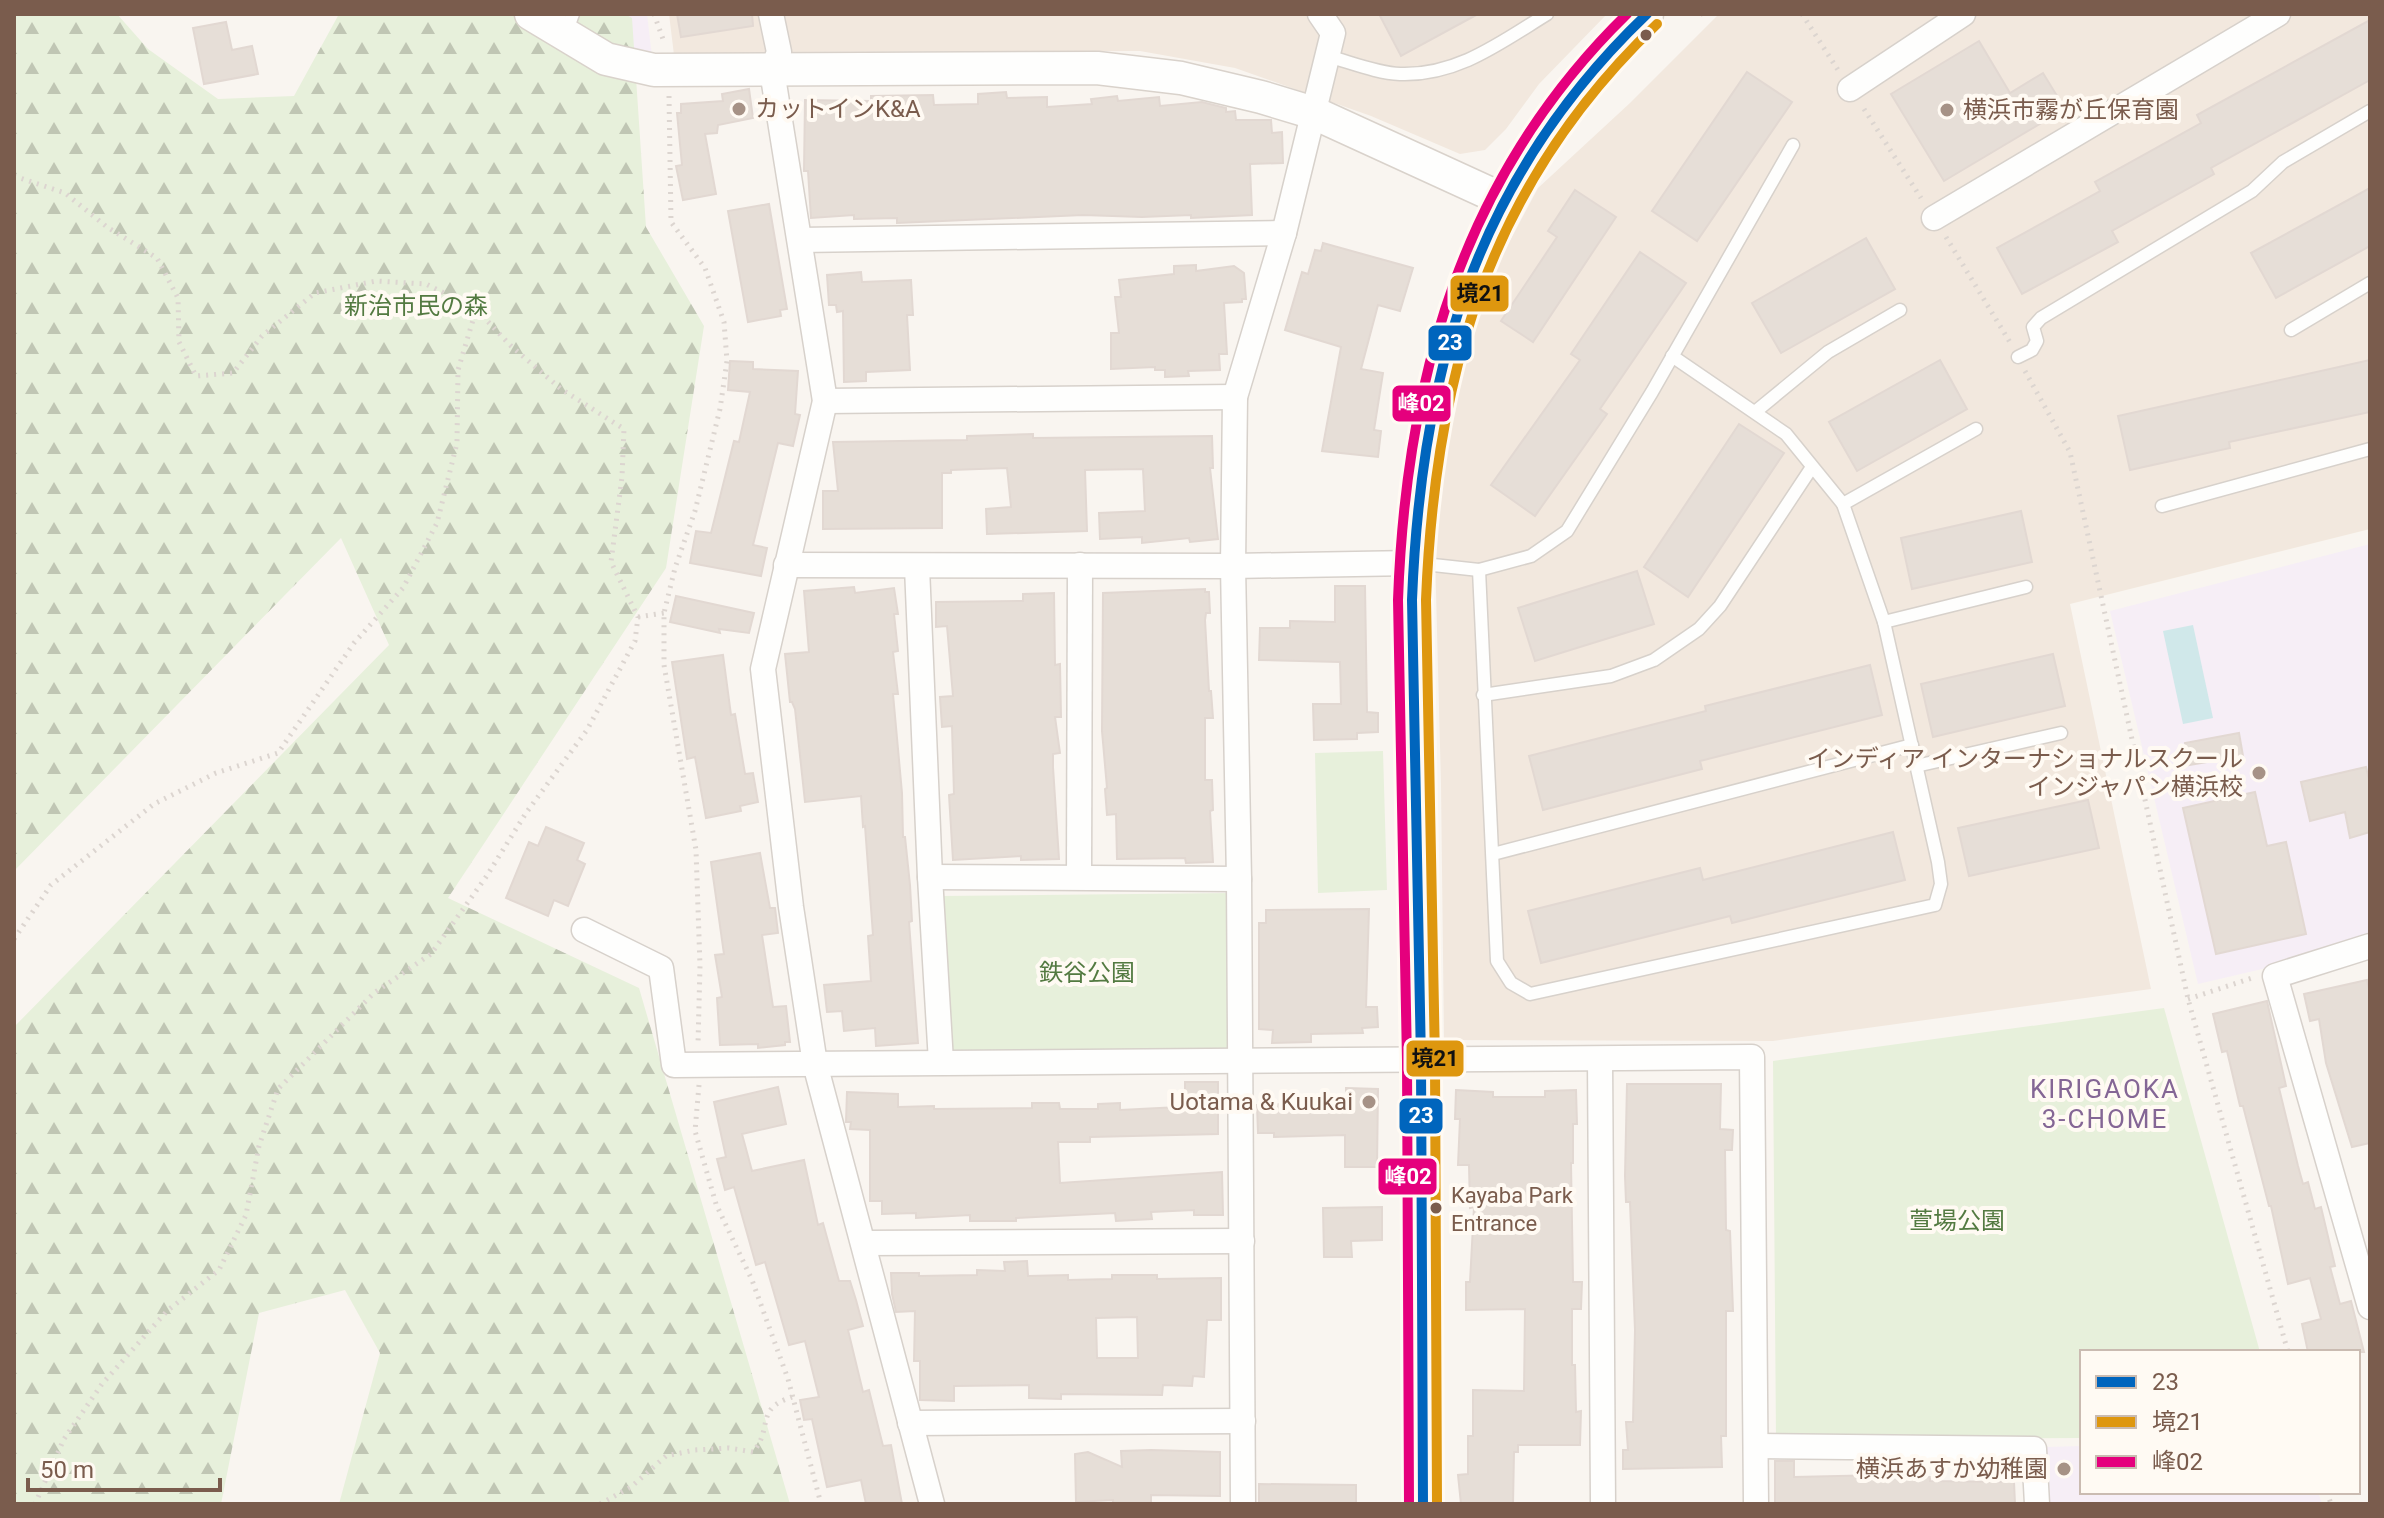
<svg xmlns="http://www.w3.org/2000/svg" width="2384" height="1518" viewBox="0 0 2384 1518" font-family="Roboto,'Noto Sans JP',sans-serif">
  <defs>
    <pattern id="forest-firs" width="22" height="20" patternUnits="userSpaceOnUse" patternTransform="scale(2)"><rect width="22" height="20" fill="#e7f0db"/><path d="M5 1l3.5 6h-7zM16 11l3.5 6h-7z" fill="#c0c6b4"/></pattern>
  </defs>
  <rect width="100%" height="100%" fill="#f9f5f0"/>
  <g fill="#f2e8de">
    <polygon points="669,14 1607,14 1539,84 1506,129 1485,150 1460,154 1371,116 1235,68 1140,51 779,52 674,55"/>
    <polygon points="1719,14 2370,14 2370,529 2070,604 2151,989 1773,1041 1444,1040 1441,784 1434,514 1442,458 1467,348 1495,269 1538,188 1630,103"/>
  </g>
  <g fill="#f6eef6">
    <polygon points="551,14 647,14 652,57 632,56"/>
    <polygon points="2370,544 2370,936 2275,966 2198,984 2110,611"/>
    <polygon points="2082,1446 2082,1492 2318,1492 2322,1504 2047,1504 2046,1447"/>
  </g>
  <g fill="#e7f0db">
    <polygon points="1383,751 1387,890 1318,893 1315,753"/>
    <polygon points="1231,893 1232,1050 952,1052 942,896"/>
    <polygon points="2164,1008 2260,1352 2082,1352 2082,1438 1776,1439 1773,1061"/>
  </g>
  <polygon fill="url(#forest-firs)" points="14,14 117,14 148,49 218,99 294,96 339,14 625,14 632,18 646,227 704,326 666,568 448,898 639,988 790,1504 339,1504 380,1353 345,1290 259,1313 221,1504 14,1504 14,1027 389,645 341,538 14,871"/>
  <polygon fill="#d0e8ea" points="2193,625 2213,718 2183,724 2163,631"/>
  <g fill="#e6ded7" stroke="#e2d8d2" stroke-width="2" fill-rule="evenodd">
    <polygon points="677,14 752,14 753,26 681,37"/>
    <polygon points="1379,14 1478,14 1401,56"/>
    <polygon points="2370,20 2370,80 2211,168 2214,174 2112,231 2118,242 2022,294 1997,248 2100,191 2095,182 2201,123 2197,115"/>
    <polygon points="226,22 232,50 252,46 258,74 204,84 193,28"/>
    <polygon points="1979,41 2010,93 2043,73 2065,109 1944,181 1891,94"/>
    <polygon points="1747,72 1792,102 1697,241 1652,211"/>
    <polygon points="749,89 753,118 718,125 717,133 705,134 716,194 683,200 676,166 682,165 677,113 681,113 681,104 723,101 722,94"/>
    <polygon points="1006,92 1007,98 1047,97 1047,107 1092,104 1091,99 1117,96 1118,101 1159,97 1160,106 1202,102 1226,108 1226,112 1235,111 1236,120 1271,120 1272,133 1282,132 1283,163 1250,164 1252,215 1191,218 1191,215 1142,217 1083,215 897,223 897,218 854,219 854,215 811,218 808,171 804,171 805,100 871,101 871,96 933,95 934,105 978,104 978,94"/>
    <polygon points="2370,188 2370,246 2276,298 2251,253"/>
    <polygon points="1575,190 1616,217 1533,342 1501,321 1557,237 1548,231"/>
    <polygon points="769,204 787,309 780,310 781,316 748,322 728,211"/>
    <polygon points="1866,238 1895,289 1781,353 1752,303"/>
    <polygon points="1323,243 1413,268 1400,311 1378,305 1361,369 1383,373 1374,430 1381,431 1378,457 1322,451 1341,347 1285,330 1302,272 1308,274 1315,250 1321,251"/>
    <polygon points="1640,252 1686,283 1600,409 1607,414 1535,516 1491,485 1580,360 1571,354"/>
    <polygon points="1196,265 1196,271 1234,266 1244,273 1246,299 1242,299 1242,302 1224,303 1227,354 1219,354 1220,370 1188,371 1189,376 1165,377 1165,370 1155,370 1155,367 1111,369 1111,333 1119,333 1115,297 1121,297 1119,280 1174,274 1174,266"/>
    <polygon points="861,272 862,282 911,280 913,315 907,315 910,370 866,372 866,381 844,382 843,311 837,312 836,305 829,305 827,275"/>
    <polygon points="1940,360 1967,409 1857,471 1829,422"/>
    <polygon points="2370,360 2370,412 2229,442 2230,448 2130,470 2118,416"/>
    <polygon points="730,361 753,362 753,369 798,371 795,414 800,415 793,446 778,443 753,545 767,548 761,576 690,563 696,531 711,533 734,441 739,442 750,392 728,390"/>
    <polygon points="1739,424 1784,453 1688,597 1644,567"/>
    <polygon points="1033,434 1033,438 1212,436 1213,468 1210,468 1218,539 1190,542 1189,538 1142,543 1142,537 1100,539 1099,513 1145,511 1143,469 1085,470 1087,531 987,534 986,509 1011,507 1007,468 951,470 951,473 942,473 942,528 823,529 823,491 838,491 833,442 967,440 967,436"/>
    <polygon points="2021,511 2032,562 1912,589 1901,538"/>
    <polygon points="1637,571 1654,624 1535,661 1518,608"/>
    <polygon points="1335,586 1365,586 1367,712 1378,713 1378,732 1357,733 1357,739 1314,740 1313,704 1341,704 1340,662 1259,660 1260,628 1290,628 1290,621 1335,622"/>
    <polygon points="854,587 855,593 894,588 898,614 894,614 898,651 893,652 898,694 893,694 902,793 903,837 905,837 910,885 912,921 909,922 918,1043 876,1046 875,1028 844,1031 842,1011 827,1012 824,985 871,981 868,936 873,935 865,826 863,827 861,796 805,802 795,709 792,702 790,702 785,654 809,652 804,591"/>
    <polygon points="1205,589 1205,592 1209,592 1210,613 1206,613 1205,620 1209,691 1211,691 1213,718 1205,718 1205,780 1212,780 1213,810 1210,811 1213,862 1186,863 1185,858 1117,859 1116,814 1107,815 1105,789 1107,788 1102,731 1103,593"/>
    <polygon points="1054,593 1055,665 1060,664 1061,717 1055,717 1060,753 1053,754 1053,767 1059,859 1021,860 1021,856 953,860 949,795 954,794 952,726 942,727 940,697 953,696 947,626 936,627 936,602 1023,601 1023,594"/>
    <polygon points="676,596 754,613 749,633 719,629 720,633 670,622"/>
    <polygon points="2053,654 2065,706 1933,737 1921,684"/>
    <polygon points="723,655 731,715 735,714 745,774 753,773 758,802 740,806 741,811 706,818 695,757 687,759 672,662"/>
    <polygon points="1870,665 1882,715 1700,761 1702,769 1543,810 1529,756 1706,711 1705,706"/>
    <polygon points="2239,733 2243,756 2189,765 2185,743"/>
    <polygon points="2366,767 2370,784 2370,832 2350,838 2345,812 2310,821 2301,782"/>
    <polygon points="2255,792 2267,846 2286,842 2306,934 2216,954 2183,808"/>
    <polygon points="2088,800 2099,848 1969,876 1958,828"/>
    <polygon points="546,827 584,843 577,860 585,864 568,906 554,900 548,916 506,898 529,842 538,846"/>
    <polygon points="1893,832 1905,880 1732,923 1730,916 1541,963 1528,911 1700,868 1703,880"/>
    <polygon points="760,853 770,908 775,908 778,933 762,935 773,1007 786,1006 790,1042 785,1042 785,1045 758,1048 758,1044 720,1045 717,998 722,997 715,955 724,954 711,862"/>
    <polygon points="1369,909 1366,1007 1377,1007 1378,1027 1362,1028 1363,1033 1311,1034 1311,1042 1272,1043 1273,1030 1259,1029 1259,923 1266,923 1266,910"/>
    <polygon points="2367,980 2370,993 2370,1143 2352,1147 2326,1063 2319,1019 2310,1021 2304,994"/>
    <polygon points="2267,1001 2286,1086 2279,1088 2298,1166 2303,1184 2308,1182 2315,1209 2321,1207 2335,1266 2330,1267 2340,1304 2351,1301 2364,1352 2308,1352 2302,1324 2321,1319 2310,1278 2288,1284 2271,1206 2269,1206 2243,1106 2240,1106 2227,1051 2222,1052 2213,1014"/>
    <polygon points="1185,1082 1218,1082 1218,1134 1090,1137 1090,1142 1058,1142 1060,1183 1222,1172 1223,1215 1194,1215 1194,1210 1151,1212 1152,1219 1116,1221 1115,1213 1016,1218 1016,1221 970,1221 970,1215 916,1218 916,1213 882,1214 882,1201 870,1201 870,1130 850,1129 851,1122 846,1122 847,1092 898,1094 898,1107 934,1106 934,1109 1032,1108 1032,1103 1059,1103 1060,1109 1098,1109 1098,1104 1120,1103 1120,1110 1179,1107 1179,1093 1185,1092"/>
    <polygon points="1627,1084 1721,1084 1720,1129 1733,1130 1732,1150 1725,1150 1726,1230 1730,1231 1733,1311 1726,1311 1726,1436 1721,1436 1722,1467 1623,1469 1623,1450 1628,1450 1626,1422 1633,1422 1635,1330 1630,1202 1626,1202 1625,1176"/>
    <polygon points="778,1087 786,1124 742,1134 752,1171 804,1160 818,1225 823,1223 839,1281 850,1281 856,1300 863,1326 848,1330 863,1392 869,1390 883,1446 891,1445 902,1504 866,1504 861,1480 827,1487 812,1419 804,1420 800,1400 819,1397 805,1341 789,1345 765,1262 756,1265 734,1187 725,1190 717,1159 726,1157 714,1102"/>
    <polygon points="1346,1088 1378,1089 1377,1167 1345,1167 1345,1135 1274,1137 1274,1133 1258,1133 1257,1105 1346,1102"/>
    <polygon points="1456,1090 1493,1092 1493,1097 1545,1097 1545,1091 1576,1090 1577,1124 1573,1124 1573,1163 1571,1163 1573,1282 1582,1282 1581,1309 1572,1309 1572,1365 1575,1365 1576,1412 1581,1411 1580,1445 1518,1445 1518,1452 1514,1452 1513,1504 1461,1504 1458,1475 1468,1474 1468,1436 1473,1436 1473,1390 1524,1391 1525,1309 1466,1310 1466,1282 1470,1282 1474,1207 1470,1208 1469,1165 1458,1165 1460,1119 1455,1119"/>
    <polygon points="1382,1207 1382,1240 1351,1241 1352,1257 1324,1257 1323,1208"/>
    <path d="M1027,1261L1028,1276L1068,1275V1280L1112,1279V1275H1157V1279L1221,1278V1320H1207L1204,1377L1193,1376L1192,1386L1163,1385L1162,1395L1061,1394V1399L1029,1398V1385L954,1386V1401L920,1400V1361H914L915,1311L896,1312L892,1294L891,1273H919V1276L977,1275V1270L1005,1271L1004,1262ZM1137,1317L1138,1358H1097L1096,1318Z"/>
    <polygon points="1151,1450 1220,1452 1220,1496 1151,1495 1151,1504 1113,1504 1113,1500 1076,1502 1075,1454 1088,1452 1122,1467 1121,1451"/>
    <polygon points="1775,1461 1794,1461 1794,1477 1882,1475 1890,1478 1930,1477 1930,1481 2014,1482 2015,1504 1775,1504"/>
    <polygon points="1259,1484 1356,1485 1356,1504 1259,1504"/>
  </g>
  <g fill="none" stroke-linecap="round" stroke-linejoin="round">
    <defs>
      <g id="lane">
        <polyline points="566,33 573,14"/>
        <path d="M1327,56C1350,62 1376,73 1400,74C1457,76 1500,43 1547,14"/>
        <polyline points="2291,330 2370,283"/>
        <polyline points="2018,357 2032,350 2037,341 2033,327 2041,318 2252,191 2283,162 2370,111"/>
        <polyline points="1755,412 1828,352 1900,310"/>
        <polyline points="1843,504 1976,429"/>
        <polyline points="2162,506 2370,449"/>
        <polyline points="1415,563 1479,570 1531,556 1567,531 1652,392 1793,145"/>
        <polyline points="1479,570 1497,961 1511,983 1530,994 1935,905 1941,884 1938,862 1884,622 1843,504 1786,434 1672,356"/>
        <polyline points="1884,622 2026,587"/>
        <polyline points="1483,695 1611,676 1654,660 1699,629 1720,606 1812,467"/>
        <polyline points="1916,766 2061,733"/>
        <polyline points="1493,854 1912,745"/>
      </g>
      <g id="street">
        <polyline points="771,14 779,52 772,71 825,401 763,669 791,907 815,1064 932,1504"/>
        <polyline points="1850,89 1963,14"/>
        <polyline points="1934,218 2278,14"/>
        <polyline points="800,240 1284,233"/>
        <polyline points="825,401 1235,397"/>
        <polyline points="786,565 1233,566 1412,563"/>
        <polyline points="917,567 930,877 941,1062"/>
        <polyline points="930,877 1239,879"/>
        <polyline points="1079,877 1080,565"/>
        <polyline points="584,930 661,968 674,1065 1752,1057 1756,1504"/>
        <polyline points="2370,946 2275,976 2370,1307"/>
        <polyline points="1600,1059 1603,1504"/>
        <polyline points="864,1243 1242,1241"/>
        <polyline points="910,1423 1243,1421"/>
        <polyline points="1757,1446 2034,1449 2037,1504"/>
        <polyline points="1243,1504 1239,879 1233,566 1235,397 1284,233 1333,33 1320,14"/>
      </g>
      <g id="secondary">
        <polyline points="531,14 606,59 654,70 1097,68 1181,78 1261,97 1314,113 1504,200"/>
        <path d="M1423,1504L1421,1061L1412,600C1413,439 1458,249 1554,118C1581,80 1613,46 1647,14"/>
      </g>
    </defs>
    <use href="#lane" stroke="#d7d1cb" stroke-width="15"/>
    <use href="#street" stroke="#d7d1cb" stroke-width="27"/>
    <use href="#secondary" stroke="#d9d2cb" stroke-width="35"/>
    <g stroke="#dcd5d0" stroke-width="5" stroke-dasharray="2 6" stroke-linecap="butt">
      <polyline points="654,14 664,42"/>
      <polyline points="1802,14 1838,70"/>
      <polyline points="1700,15 1701,14"/>
      <polyline points="669,96 671,222 705,268 724,322 727,361 720,409 695,511 675,568 664,613 664,665 696,850 700,966 698,1044"/>
      <polyline points="1864,109 1921,198"/>
      <polyline points="14,176 65,193 107,227 157,258 178,298 179,342 196,376 233,373 262,336 315,293 376,281 426,284 476,309 511,346 561,389 624,429 622,477 611,562 638,617 635,641 587,730 526,813 486,877 431,954 374,993 278,1089 259,1146 246,1215 219,1270 167,1311 102,1384 64,1439 35,1504"/>
      <polyline points="1946,237 2011,344"/>
      <polyline points="2025,371 2070,452 2188,999 2288,1352"/>
      <polyline points="638,617 664,613"/>
      <polyline points="14,939 51,885 154,804 216,773 278,753 354,643 403,588 437,523 457,443 458,370 476,310"/>
      <polyline points="2188,999 2252,978"/>
      <polyline points="699,1085 695,1131 716,1204 752,1280 788,1379 821,1504"/>
      <polyline points="2327,1492 2331,1504"/>
      <path d="M600,1504L631,1487L666,1456L695,1450L729,1448L753,1452C774,1427 754,1409 792,1397"/>
    </g>
    <use href="#lane" stroke="#fefefd" stroke-width="12"/>
    <use href="#street" stroke="#fefefd" stroke-width="24"/>
    <use href="#secondary" stroke="#fefefd" stroke-width="32"/>
    <defs>
      <path id="bus-1" d="M1423,1504L1421,1061L1412,600C1421,370 1476,177 1647,14"/>
      <path id="bus-2" d="M1437,1504L1435,1061L1426,600C1435,374 1489,184 1657,24"/>
      <path id="bus-3" d="M1409,1504L1407,1061L1398,600C1406,377 1463,174 1627,14"/>
    </defs>
    <use href="#bus-1" stroke="#fffaf3" stroke-width="16"/>
    <use href="#bus-2" stroke="#fffaf3" stroke-width="16"/>
    <use href="#bus-3" stroke="#fffaf3" stroke-width="16"/>
    <use href="#bus-1" stroke="#0065bd" stroke-width="10"/>
    <use href="#bus-2" stroke="#de970f" stroke-width="10"/>
    <use href="#bus-3" stroke="#e5007d" stroke-width="10"/>
  </g>
  <g fill="#7a5c4d" stroke="#fffaf3" stroke-width="3">
    <circle cx="1646" cy="35" r="7"/>
    <circle cx="1436" cy="1208" r="7"/>
  </g>
  <g fill="#a69286" stroke="#fffaf3" stroke-width="3">
    <circle cx="739" cy="109" r="8"/>
    <circle cx="1947" cy="110" r="8"/>
    <circle cx="2259" cy="773" r="8"/>
    <circle cx="1369" cy="1102" r="8"/>
    <circle cx="2064" cy="1469" r="8"/>
  </g>
  <g text-anchor="middle" dominant-baseline="central" stroke-width="8" stroke-linejoin="round" paint-order="stroke">
    <g font-size="22" fill="#7a5c4d" stroke="#fffaf3" text-anchor="start">
      <text x="1451" y="1195">Kayaba Park<tspan x="1451" dy="28">Entrance</tspan></text>
    </g>
    <g font-size="24" fill="#7a5c4d" stroke="#fffaf3" text-anchor="end">
      <text x="755" y="109" text-anchor="start">カットインK&amp;A</text>
      <text x="1963" y="110" text-anchor="start">横浜市霧が丘保育園</text>
      <text x="2243" y="759">インディア インターナショナルスクール<tspan x="2243" dy="28">インジャパン横浜校</tspan></text>
      <text x="1353" y="1102">Uotama &amp; Kuukai</text>
      <text x="2048" y="1469">横浜あすか幼稚園</text>
    </g>
    <g font-size="24" fill="#537a41" stroke="#fffaf3">
      <text x="416" y="306">新治市民の森</text>
      <text x="1087" y="973">鉄谷公園</text>
      <text x="1957" y="1221">萱場公園</text>
    </g>
    <g font-size="26" letter-spacing="2" fill="#846695" stroke="#fffaf3">
      <text x="2105" y="1089">KIRIGAOKA<tspan x="2105" dy="30">3-CHOME</tspan></text>
    </g>
  </g>
  <g stroke="#fffaf3" stroke-width="3">
    <rect x="1449" y="274" width="61" height="39" rx="8" fill="#de970f"/>
    <rect x="1427" y="324" width="46" height="38" rx="8" fill="#0065bd"/>
    <rect x="1391" y="384" width="61" height="39" rx="8" fill="#e5007d"/>
    <rect x="1405" y="1039" width="60" height="39" rx="8" fill="#de970f"/>
    <rect x="1398" y="1097" width="46" height="38" rx="8" fill="#0065bd"/>
    <rect x="1377" y="1157" width="61" height="39" rx="8" fill="#e5007d"/>
  </g>
  <g font-size="22" text-anchor="middle" font-weight="bold" fill="#fff">
    <text x="1450" y="350">23</text>
    <text x="1421" y="411">峰02</text>
    <text x="1421" y="1123">23</text>
    <text x="1408" y="1184">峰02</text>
  </g>
  <g font-size="22" text-anchor="middle" font-weight="bold" fill="#111">
    <text x="1480" y="301">境21</text>
    <text x="1435" y="1066">境21</text>
  </g>
  <rect width="2384" height="1518" fill="none" stroke="#7a5c4d" stroke-width="32"/>
  <rect x="2080" y="1350" width="280" height="144" fill="#fffaf3" stroke="#cabbb1" stroke-width="2"/>
  <rect x="2096" y="1376" width="40" height="12" fill="#0065bd" stroke="#cabbb1" stroke-width="2"/>
  <text x="2152" y="1390" font-size="24" fill="#7a5c4d">23</text>
  <rect x="2096" y="1416" width="40" height="12" fill="#de970f" stroke="#cabbb1" stroke-width="2"/>
  <text x="2152" y="1430" font-size="24" fill="#7a5c4d">境21</text>
  <rect x="2096" y="1456" width="40" height="12" fill="#e5007d" stroke="#cabbb1" stroke-width="2"/>
  <text x="2152" y="1470" font-size="24" fill="#7a5c4d">峰02</text>
  <path d="M28 1478v12h192v-12" fill="none" stroke="#7a5c4d" stroke-width="4"/>
  <text x="40" y="1478" font-size="24" fill="#7a5c4d" stroke="#fffaf3" stroke-width="6" paint-order="stroke">50 m</text>
</svg>
